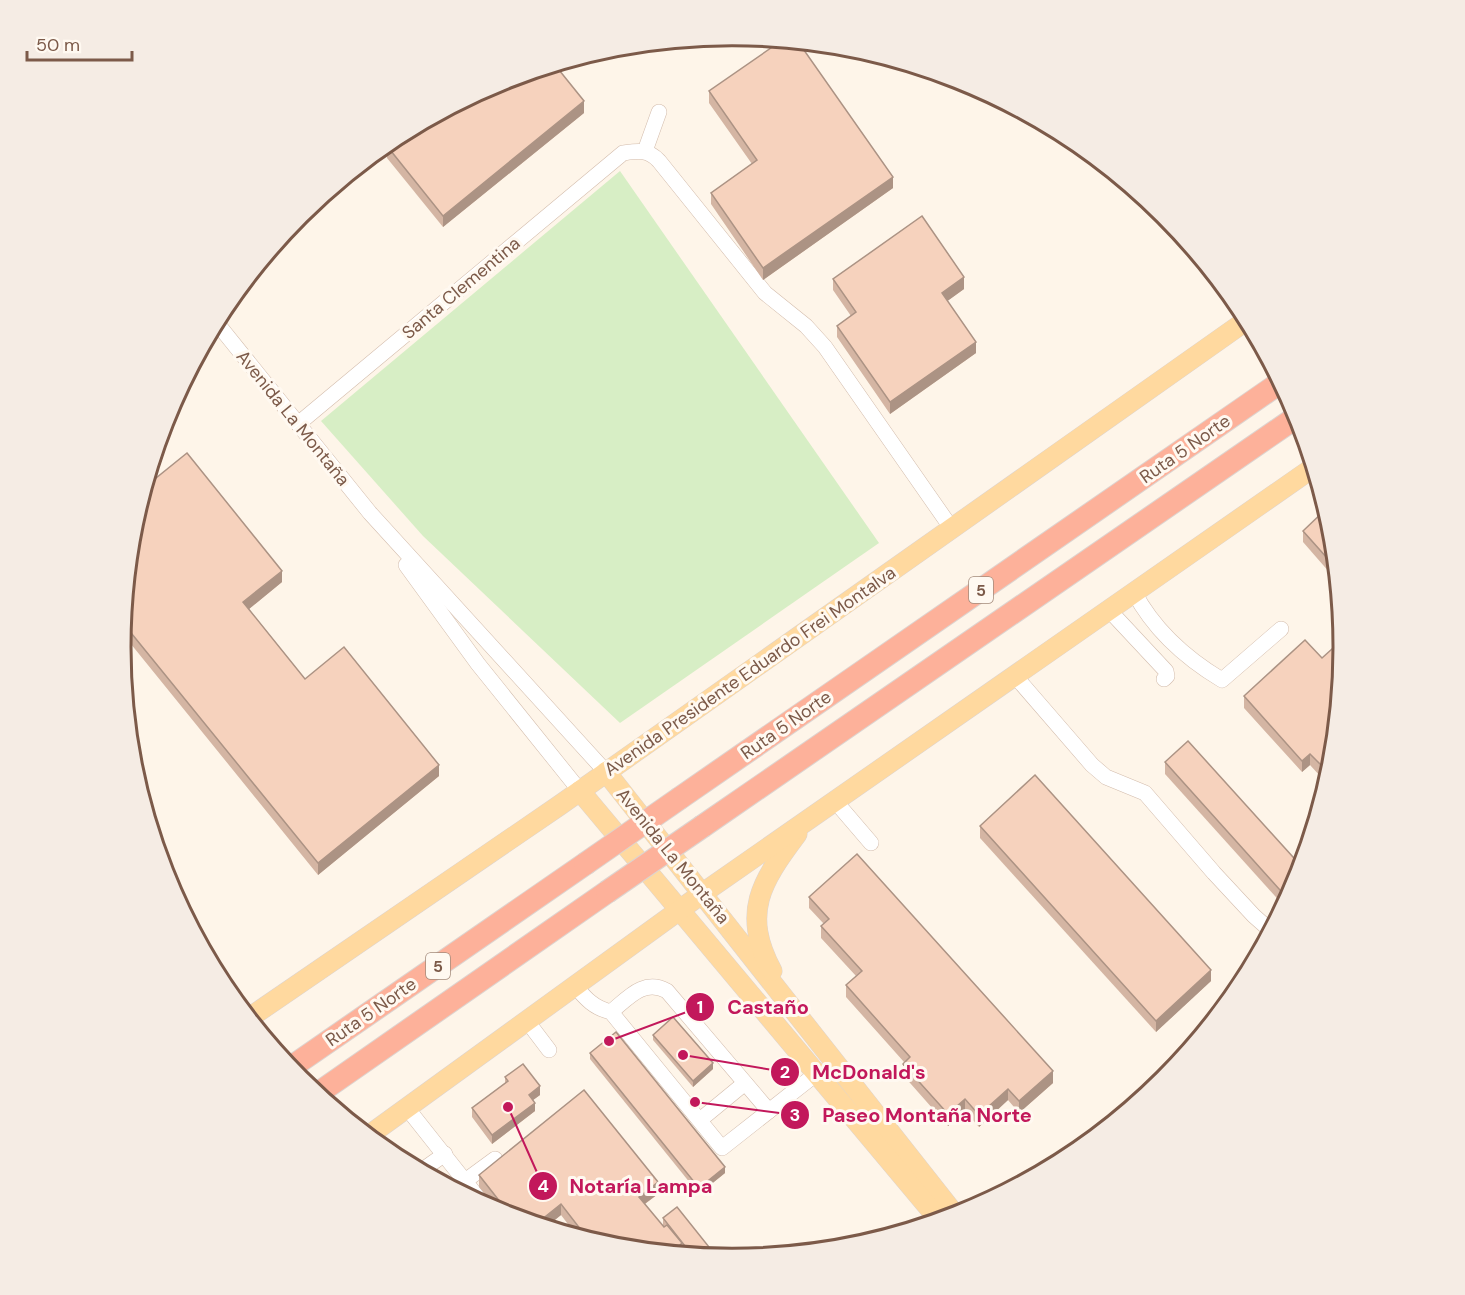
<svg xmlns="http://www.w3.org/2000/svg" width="1465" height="1295" viewBox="0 0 1465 1295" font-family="'DM Sans',sans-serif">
  <rect width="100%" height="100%" fill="#fef5e9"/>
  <polygon fill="#d7eec5" points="620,171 879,543 620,723 423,536 321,421"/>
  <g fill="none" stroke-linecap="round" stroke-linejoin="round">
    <defs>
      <g id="minor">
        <polyline points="645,151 659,112"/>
        <polyline points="216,322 370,513 606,772"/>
        <path d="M298,424L623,153C638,151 648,149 659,161L765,293L806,326L825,347L952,529"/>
        <polyline points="406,565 478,664 580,791"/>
        <path d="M1134,592C1154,630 1187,659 1222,680L1281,629"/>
        <polyline points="1109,610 1166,671 1167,676 1164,679"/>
        <polyline points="1015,676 1092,765 1106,777 1145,793 1214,873 1254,916 1271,931"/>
        <polyline points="835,801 871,843"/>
        <path d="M575,986C586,999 594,1008 611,1012L722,1148L816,1074"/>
        <path d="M611,1012C628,998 644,978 667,991L769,1111"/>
        <polyline points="527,1021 549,1050"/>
        <polyline points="407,1108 483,1204"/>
        <polyline points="700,1120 745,1083"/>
        <polyline points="421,1171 445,1154"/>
        <polyline points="465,1181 495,1159"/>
      </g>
      <g id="major">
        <polyline points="606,772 956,1216"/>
        <polyline points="580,791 940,1221"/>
        <path d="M772,971C741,913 761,882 797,834"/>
        <polyline points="249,1018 560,805 1247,320"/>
        <polyline points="368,1136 703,893 1314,467"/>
      </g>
      <g id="highway">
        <polyline points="680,798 1281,382"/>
        <polyline points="703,826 1298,416"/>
        <polyline points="290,1068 585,864"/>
        <polyline points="317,1094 607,892"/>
      </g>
    </defs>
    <use href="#minor" stroke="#d3bcac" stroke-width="16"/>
    <use href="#major" stroke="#ddd4d0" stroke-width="21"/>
    <use href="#highway" stroke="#ddd4d0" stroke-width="24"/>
    <use href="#minor" stroke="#fff" stroke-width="15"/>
    <use href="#major" stroke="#ffd99f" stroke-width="20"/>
    <use href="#highway" stroke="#fdb19a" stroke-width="22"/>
    <defs>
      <g id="highway-bridge">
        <polyline points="585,864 680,798"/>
        <polyline points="607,892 703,826"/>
      </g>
    </defs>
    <use href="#highway-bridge" stroke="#ddd4d0" stroke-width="24" stroke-linecap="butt"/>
    <use href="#highway-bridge" stroke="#fdb19a" stroke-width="22"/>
  </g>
  <g fill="#d4b5a3">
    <polygon points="709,91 893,188 763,280 711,204 711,193 752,164 709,103"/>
    <polygon points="584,113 443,227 387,158 387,146"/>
    <polygon points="833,279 964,289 947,301 976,353 890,414 837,337 837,326 851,316 833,290"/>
    <polygon points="133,528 282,582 249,609 305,679 439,776 318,875 122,633"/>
    <polygon points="1332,529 1337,581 1303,542 1303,531"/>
    <polygon points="1322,658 1321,777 1310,765 1302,772 1244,708 1244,696"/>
    <polygon points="1165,762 1297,882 1284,906 1165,774"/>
    <polygon points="980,826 1211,981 1156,1032 980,838"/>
    <polygon points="809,897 1053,1083 1019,1113 1008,1100 979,1127 965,1111 948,1126 903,1075 903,1064 904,1062 846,997 846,985 856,976 821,938 821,926 824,924 809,908"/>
    <polygon points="653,1035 713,1069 693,1087 653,1040"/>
    <polygon points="590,1053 725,1173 699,1194 590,1059"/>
    <polygon points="505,1077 540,1095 533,1100 535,1111 492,1144 472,1117 472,1108 505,1083"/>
    <polygon points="479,1175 658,1194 645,1204 663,1226 663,1218 717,1257 613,1247 577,1236 561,1215 546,1227 500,1213 479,1187"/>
  </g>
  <g fill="#ac9384">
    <polygon points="584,101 584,113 443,227 443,216"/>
    <polygon points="893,177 893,188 763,280 763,268"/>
    <polygon points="964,277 964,289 942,305 942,293"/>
    <polygon points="976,342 976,353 890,414 890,402"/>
    <polygon points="282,571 282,582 243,614 243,602"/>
    <polygon points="1310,754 1310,765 1302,772 1302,761"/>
    <polygon points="1333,754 1332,767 1321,777 1321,765"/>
    <polygon points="439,765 439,776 318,875 318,863"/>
    <polygon points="1211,970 1211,981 1156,1032 1156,1021"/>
    <polygon points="713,1063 713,1069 693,1087 693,1081"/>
    <polygon points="1053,1071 1053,1083 1019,1113 1019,1101"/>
    <polygon points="540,1086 540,1095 529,1103 529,1095"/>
    <polygon points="1008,1089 1008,1100 979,1127 979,1115"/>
    <polygon points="965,1099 965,1111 948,1126 948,1114"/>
    <polygon points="535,1103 535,1111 492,1144 492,1135"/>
    <polygon points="725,1167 725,1173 699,1194 699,1188"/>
    <polygon points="658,1182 658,1194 639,1208 639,1197"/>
    <polygon points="561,1204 561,1215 546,1227 536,1224"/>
  </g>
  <g fill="#f6d2bd" stroke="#ac9384" stroke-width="1.5">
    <polygon points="781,41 799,43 893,177 763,268 711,193 757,160 709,91"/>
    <polygon points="555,65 584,101 443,216 387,146 400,135 499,82"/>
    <polygon points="922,216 964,277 942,293 976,342 890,402 837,326 856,312 833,279"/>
    <polygon points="187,453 282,571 243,602 305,679 344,647 439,765 318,863 123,623 133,528 145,487"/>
    <polygon points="1326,509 1332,529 1336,568 1303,531"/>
    <polygon points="1305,640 1322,658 1332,649 1343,660 1333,754 1321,765 1310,754 1302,761 1244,696"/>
    <polygon points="1188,741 1302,867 1297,882 1288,899 1165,762"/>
    <polygon points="1035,775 1211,970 1156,1021 980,826"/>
    <polygon points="857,854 1053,1071 1019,1101 1008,1089 979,1115 965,1099 948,1114 903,1064 910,1057 846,985 862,971 821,926 829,919 809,897"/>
    <polygon points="673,1017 713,1063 693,1081 653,1035"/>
    <polygon points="616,1032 725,1167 699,1188 590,1053"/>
    <polygon points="523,1064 540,1086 529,1095 535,1103 492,1135 472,1108 508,1081 505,1077"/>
    <polygon points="584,1090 658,1182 639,1197 664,1227 667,1225 682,1243 679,1246 685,1254 613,1247 588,1240 588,1239 561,1204 536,1224 512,1217 479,1175"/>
    <polygon points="677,1207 717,1257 692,1255 663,1218"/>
  </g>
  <g text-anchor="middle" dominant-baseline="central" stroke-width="6" stroke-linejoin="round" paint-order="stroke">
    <g fill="#fff9f1" stroke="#a38a7b" stroke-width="1.5">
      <rect x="969" y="577" width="24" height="26" rx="4.5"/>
      <rect x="426" y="953" width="24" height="26" rx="4.5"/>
    </g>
    <g font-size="16" font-weight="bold" fill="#7c5a49">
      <text x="981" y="590">5</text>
      <text x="438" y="966">5</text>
    </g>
    <g font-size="18" fill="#7c5a49" stroke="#fff9f1">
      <text transform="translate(461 288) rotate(-40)">Santa Clementina</text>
      <text transform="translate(293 418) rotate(51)">Avenida La Montaña</text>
      <text transform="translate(1185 449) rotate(-35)">Ruta 5 Norte</text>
      <text transform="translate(750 671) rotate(-35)">Avenida Presidente Eduardo Frei Montalva</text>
      <text transform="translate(786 725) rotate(-35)">Ruta 5 Norte</text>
      <text transform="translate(673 856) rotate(51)">Avenida La Montaña</text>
      <text transform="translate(371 1012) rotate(-35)">Ruta 5 Norte</text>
    </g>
  </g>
  <path d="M0 0H1465V1295H0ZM131 647a601 601 0 1 1 1202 0a601 601 0 1 1-1202 0Z" fill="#f5ece4" fill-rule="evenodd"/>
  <path fill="none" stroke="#7c5a49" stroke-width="3" d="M131 647a601 601 0 1 1 1202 0a601 601 0 1 1-1202 0Z"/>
  <path fill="none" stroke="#c2185b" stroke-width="2" d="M609 1041L700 1007M683 1055L785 1072M695 1102L795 1115M508 1107L543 1186"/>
  <g fill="#c2185b" stroke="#fff9f1" stroke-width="2">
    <circle cx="609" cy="1041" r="6"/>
    <circle cx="683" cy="1055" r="6"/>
    <circle cx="695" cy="1102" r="6"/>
    <circle cx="508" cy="1107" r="6"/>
    <circle cx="700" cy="1007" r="15"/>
    <circle cx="785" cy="1072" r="15"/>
    <circle cx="795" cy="1115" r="15"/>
    <circle cx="543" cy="1186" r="15"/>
  </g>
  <g font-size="18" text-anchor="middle" font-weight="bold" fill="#fff">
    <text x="700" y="1013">1</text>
    <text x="785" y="1078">2</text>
    <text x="795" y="1121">3</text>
    <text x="543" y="1192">4</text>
  </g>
  <g font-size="20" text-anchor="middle" font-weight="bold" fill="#c2185b" stroke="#fff9f1" stroke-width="6" stroke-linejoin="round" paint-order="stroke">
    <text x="768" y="1014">Castaño</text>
    <text x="869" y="1079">McDonald's</text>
    <text x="927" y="1122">Paseo Montaña Norte</text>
    <text x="641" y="1193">Notaría Lampa</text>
  </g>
  <path d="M27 51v9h105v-9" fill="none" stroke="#7c5a49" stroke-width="3"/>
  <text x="36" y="51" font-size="18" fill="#7c5a49" stroke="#fff9f1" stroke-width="4.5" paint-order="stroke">50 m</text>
</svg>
